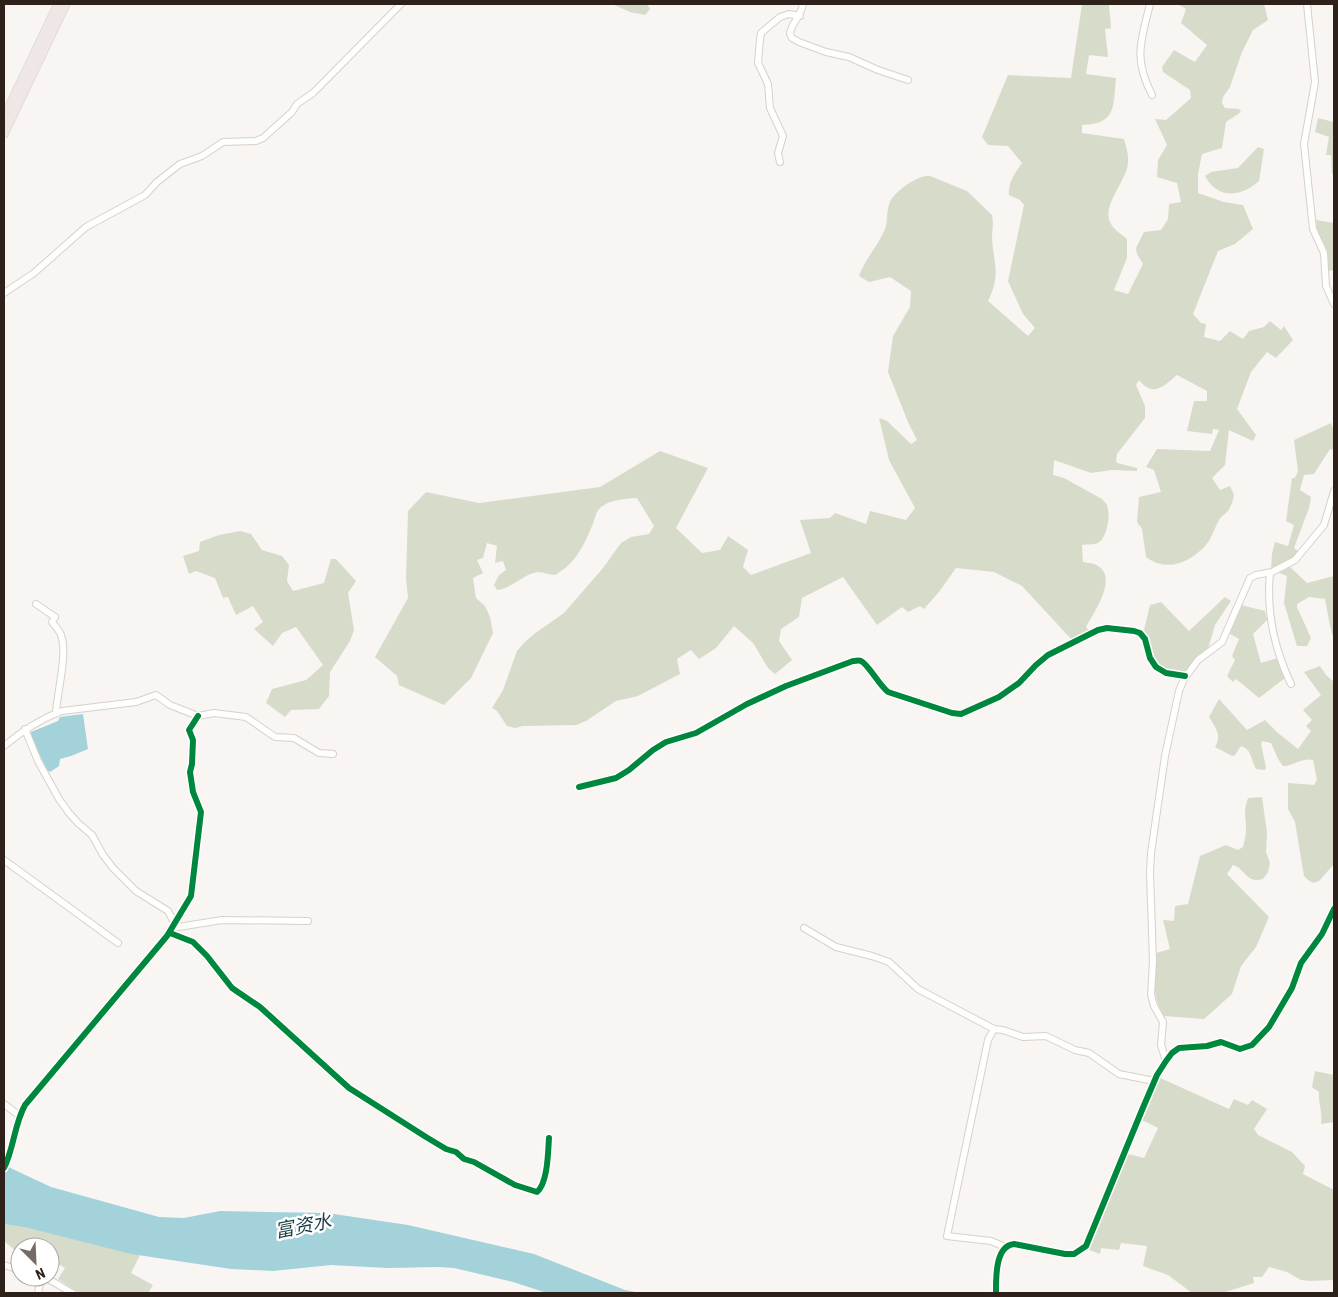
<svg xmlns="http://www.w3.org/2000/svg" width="1338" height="1297" viewBox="0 0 1338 1297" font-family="'Roboto Condensed','Noto Sans SC',sans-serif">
  <rect width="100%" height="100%" fill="#f8f5f3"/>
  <g fill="#d7dcca">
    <polygon points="612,4 647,4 650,9 645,15 630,12"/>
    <path d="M1082,4H1109L1111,28L1105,29L1108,57L1089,55L1086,74L1116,78C1113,106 1117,124 1082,125V133L1124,139C1126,147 1129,155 1128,163C1127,180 1102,205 1110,222C1113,229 1121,234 1127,239V258L1114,290L1128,294L1143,264L1137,254L1136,248L1144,232L1161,230L1168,219L1169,204L1181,202L1177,183L1157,177L1158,160L1167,145L1155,119L1166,120L1191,98L1190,90L1163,72L1162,67L1174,50L1195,62L1207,45L1181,23L1186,9L1177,4H1264L1268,20L1253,30L1242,52L1230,87L1223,97L1222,103L1225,108L1239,109L1241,112L1226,122L1222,148L1202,154L1198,174V193L1224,202L1243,205L1253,229L1235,244L1218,251L1193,314L1201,323L1206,324L1204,337L1220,341L1230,331L1243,339L1249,331L1264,327L1270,321L1281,330L1284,326L1293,340L1276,358L1267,352L1251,372L1237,409L1256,435L1253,441L1229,430L1225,465L1212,478L1220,490L1230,486L1234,495C1233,500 1231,508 1227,512C1224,515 1221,516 1219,520C1215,527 1213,534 1209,541C1194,561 1168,574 1146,557L1142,529L1137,522L1139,497L1161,492L1154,470L1146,467L1157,449L1210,451L1219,430L1213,429L1212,434L1187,431L1194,401H1207V391L1177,375C1164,386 1153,398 1139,380L1136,385L1145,406V418L1117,454L1116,460L1117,463L1137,468V471L1112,470L1091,473L1054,460L1053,475L1064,478L1102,499C1105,502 1108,505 1108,510C1110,519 1106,539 1098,543C1093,545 1087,544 1082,545L1083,562C1088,563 1094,563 1098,566C1118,578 1094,613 1086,627L1090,632L1072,640L1022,586L994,572L956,568L939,592L924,609L920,606L908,612L902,607L877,625L843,577L802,598L799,617L781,629L779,641L792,660L775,674L768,668L753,643L734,626L716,648L699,659L691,650L677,659L680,674L638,696L616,701L586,721L576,725L523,726L515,728L507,726L497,711L492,708L503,690L517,651L525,642L534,634L564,613L603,568L621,543L631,537L649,534L654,526L637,498C625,499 610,499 600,508C595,513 595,520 592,526C584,546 574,565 555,575C549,575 544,572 538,572C525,573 513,588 497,590L494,585L499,575L506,570L503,561L495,563L497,546L487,543L483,558L477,560L483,573L473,578L476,598L485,606L490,617L493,633L471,678L444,705L399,685L397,676L375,657L408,598L406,579L408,511L426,492L479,503L600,487L660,451L708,468L676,528L702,553L720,550L728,536L748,550L743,567L751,575L811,553L800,520L830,518L835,513L866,524L870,511L906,520L915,508L889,460L879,418L887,421L911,444L917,440L908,422L888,372L893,336L910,307L911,291L890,277L869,282L859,276C865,259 878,246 885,229C888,221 886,211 890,202C894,192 919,174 930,176L967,191L992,215C994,223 992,230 992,239C994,266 1001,274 988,301L1028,336L1035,328L1023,314L1008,281L1024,205L1020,200L1009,195C1008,182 1015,173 1022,163L1008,146L988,145L982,137L1008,75L1071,78Z"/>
    <polygon points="1318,118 1334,122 1334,174 1332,174 1331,155 1326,155 1329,137 1315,132"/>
    <path d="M1258,147L1264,149L1259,181C1241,197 1218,200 1205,176L1211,172L1238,168Z"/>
    <polygon points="1316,220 1334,223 1334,270 1328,271 1327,250 1324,243 1317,233"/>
    <polygon points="1331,423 1334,431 1334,450 1330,449 1314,474 1304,475 1300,490 1311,497 1309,508 1294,548 1298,551 1291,559 1271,570 1272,553 1275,542 1288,546 1294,525 1286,521 1292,478 1295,478 1298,471 1294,440"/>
    <polygon points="240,531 251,534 262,550 282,556 289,565 287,581 293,591 324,583 331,559 336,559 356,581 348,593 354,630 350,641 330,672 329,696 319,709 291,710 285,717 266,703 272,689 306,680 323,665 296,627 282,633 273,646 254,629 263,622 253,606 236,615 228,597 223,598 215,578 196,571 189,574 183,556 199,551 200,542 219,535"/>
    <polygon points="1290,567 1307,583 1334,576 1334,640 1330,626 1325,599 1309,597 1297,604 1297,607 1311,638 1307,646 1297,646 1284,603 1287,576 1279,573"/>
    <polygon points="1225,597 1231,601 1215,625 1208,649 1197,657 1184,673 1170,671 1159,668 1152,657 1144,630 1150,605 1161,602 1189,631"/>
    <polygon points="1241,605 1265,611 1267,620 1253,634 1261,663 1278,658 1285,678 1259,698 1236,679 1233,682 1227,676 1235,660 1232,656 1239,639 1230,634"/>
    <path d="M1320,666L1326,675L1334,682V864L1319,881L1313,883L1308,880L1304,876L1295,822L1288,809V783L1314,785L1317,780L1313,760C1303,757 1293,766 1283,766L1278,759L1271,743L1262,741L1261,744L1266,767L1265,770L1256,769C1251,761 1252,749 1241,746L1235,755L1232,756L1215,747C1222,736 1216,728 1209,717L1219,699L1247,730L1265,720L1278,733L1298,749L1311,731L1306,726L1312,720L1303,710L1321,695L1304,672Z"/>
    <path d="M1262,797L1267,832L1266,852L1270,863L1268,872L1263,879C1246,884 1246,869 1233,865L1227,874L1269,917L1256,947L1241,966L1232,994L1204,1019L1164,1016C1151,995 1154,976 1156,953L1170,949L1163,920L1174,921L1175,906L1188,904L1200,856L1226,845L1238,850L1243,847C1244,842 1246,836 1246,830C1246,817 1243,812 1248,798Z"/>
    <path d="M1315,1071L1334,1075V1122L1321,1124C1323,1112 1318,1103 1319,1092L1312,1087Z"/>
    <polygon points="1158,1077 1229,1109 1234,1099 1248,1105 1252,1100 1267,1109 1254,1129 1258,1135 1292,1152 1305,1166 1303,1174 1334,1190 1334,1280 1310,1281 1301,1280 1287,1272 1269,1267 1262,1277 1253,1277 1254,1283 1222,1293 1192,1293 1168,1275 1143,1266 1147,1246 1121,1243 1119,1250 1101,1248 1100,1254 1089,1250 1128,1154 1144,1158 1158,1128 1140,1119"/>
    <polygon points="4,1224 28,1228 140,1255 131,1273 153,1285 148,1293 79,1293 58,1279 65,1268 58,1264 60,1260 50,1255 50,1247 34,1247 22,1241 16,1251 4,1241"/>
  </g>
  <g fill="#a3d2da">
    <polygon points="83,714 88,749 71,756 60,759 59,766 50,772 47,770 31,737 31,732 58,721 60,717"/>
    <polygon points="4,1165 51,1187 159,1217 184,1218 220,1211 327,1213 408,1225 534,1254 625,1290 640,1293 547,1293 513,1282 454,1268 438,1267 387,1268 331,1265 273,1271 231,1269 131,1254 28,1228 4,1224"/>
  </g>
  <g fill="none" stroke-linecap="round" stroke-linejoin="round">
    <defs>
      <g id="minor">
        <path d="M803,4C801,17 791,23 790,34L792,38L799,42L826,52L849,57L878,70L908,80"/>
        <path d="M1150,4C1141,41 1133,58 1152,95"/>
        <polyline points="1307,4 1315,82 1304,144 1308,182 1313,229 1324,253 1326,286 1334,304"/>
        <polyline points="780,162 778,153 783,136 770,108 768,84 758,63 760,39 761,33 780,17 789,14 800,16"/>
        <polyline points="4,293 34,273 86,227 145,195 157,182 180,164 202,156 223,142 256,141 263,138 292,112 297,104 313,93 401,4"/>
        <path d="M1270,573C1266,613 1274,648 1291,684"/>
        <path d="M36,604L55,617L52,622C55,626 59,630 61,635C68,654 57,692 56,713"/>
        <polyline points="25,729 38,761 59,799 69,813 78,823 92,835 103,855 113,868 136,891 168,911 175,924"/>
        <path d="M4,746C22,731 40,719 62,711L136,702L156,695L170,705L198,716L214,713L246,717L275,737L294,738L319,753L333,754"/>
        <path d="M579,787L616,778L629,770L653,750L666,742L696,733L747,704L786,686L853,661C856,661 859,660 861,661C868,664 879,685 888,692L952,713L961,714L999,697L1019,683L1036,665L1048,655L1098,630L1107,628L1134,631L1140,633L1145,639L1150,658L1156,667L1166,673L1185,676"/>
        <polyline points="4,860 118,943"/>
        <polyline points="172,928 222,920 308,921"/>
        <polyline points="804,928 836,947 872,956 889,962 918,989 994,1029 1003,1030 1023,1037 1046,1036 1075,1050 1089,1053 1119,1074 1154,1081"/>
        <path d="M170,933L193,942L207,956L232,988L260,1007L349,1088L426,1137L446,1149L456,1152L464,1159L474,1162L515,1185L537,1192C548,1183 548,1151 549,1138"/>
        <polyline points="994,1029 988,1040 947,1236 991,1241 1005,1247"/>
        <polyline points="1166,1061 1161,1045 1163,1022 1154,1006 1151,995 1153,961 1150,873 1151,853 1165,756 1179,691 1184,679 1198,660 1222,642 1250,578 1256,575 1272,572 1295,560 1324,525 1334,491"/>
        <polyline points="4,1104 20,1116"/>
        <path d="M4,1168C14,1148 14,1125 25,1105L167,936L191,896L201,812L193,792L190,772L192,764L193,740L189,730L198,716"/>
        <polyline points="4,1265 20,1270"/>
        <polyline points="45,1277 72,1293"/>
        <polyline points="38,1293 41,1277"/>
        <path d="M996,1293C996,1278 995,1246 1014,1244L1065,1254H1074L1086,1246L1142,1110L1157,1075L1166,1061L1172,1053L1179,1048L1207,1046L1221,1042L1240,1049L1252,1045L1269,1027L1292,988L1301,963L1322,934L1334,909"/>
      </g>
      <g id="major">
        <polyline points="4,117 58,4"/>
        <polyline points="4,134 66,4"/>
      </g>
    </defs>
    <use href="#minor" stroke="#d8d0cc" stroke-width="8"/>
    <use href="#major" stroke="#d3cfcd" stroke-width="9"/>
    <use href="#minor" stroke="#fefefd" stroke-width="6"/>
    <use href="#major" stroke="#efe7e5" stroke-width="8"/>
    <defs>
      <g id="cycleway">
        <path d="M579,787L616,778L629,770L653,750L666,742L696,733L747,704L786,686L853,661C856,661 859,660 861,661C868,664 879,685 888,692L952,713L961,714L999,697L1019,683L1036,665L1048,655L1098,630L1107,628L1134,631L1140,633L1145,639L1150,658L1156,667L1166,673L1185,676"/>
        <path d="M170,933L193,942L207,956L232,988L260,1007L349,1088L426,1137L446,1149L456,1152L464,1159L474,1162L515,1185L537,1192C548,1183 548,1151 549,1138"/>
        <path d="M4,1168C14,1148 14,1125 25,1105L167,936L191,896L201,812L193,792L190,772L192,764L193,740L189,730L198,716"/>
        <path d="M996,1293C996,1278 995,1246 1014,1244L1065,1254H1074L1086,1246L1142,1110L1157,1075L1166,1061L1172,1053L1179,1048L1207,1046L1221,1042L1240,1049L1252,1045L1269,1027L1292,988L1301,963L1322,934L1334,909"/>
      </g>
    </defs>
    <use href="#cycleway" stroke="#fff" stroke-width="9"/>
    <use href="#cycleway" stroke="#00873e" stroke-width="6"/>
  </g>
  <g text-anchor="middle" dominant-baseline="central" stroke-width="5" stroke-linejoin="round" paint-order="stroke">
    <g font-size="19" font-style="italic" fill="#1b3d42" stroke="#fff">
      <text transform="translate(303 1226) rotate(-11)">富资水</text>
    </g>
  </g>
  <rect width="1338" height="1297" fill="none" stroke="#2d211a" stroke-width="10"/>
  <g transform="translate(35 1262) rotate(156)"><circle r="24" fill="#ffffff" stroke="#aba6a3"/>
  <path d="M0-4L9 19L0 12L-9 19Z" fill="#746b66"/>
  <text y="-8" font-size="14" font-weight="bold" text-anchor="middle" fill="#2d211a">N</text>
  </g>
</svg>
